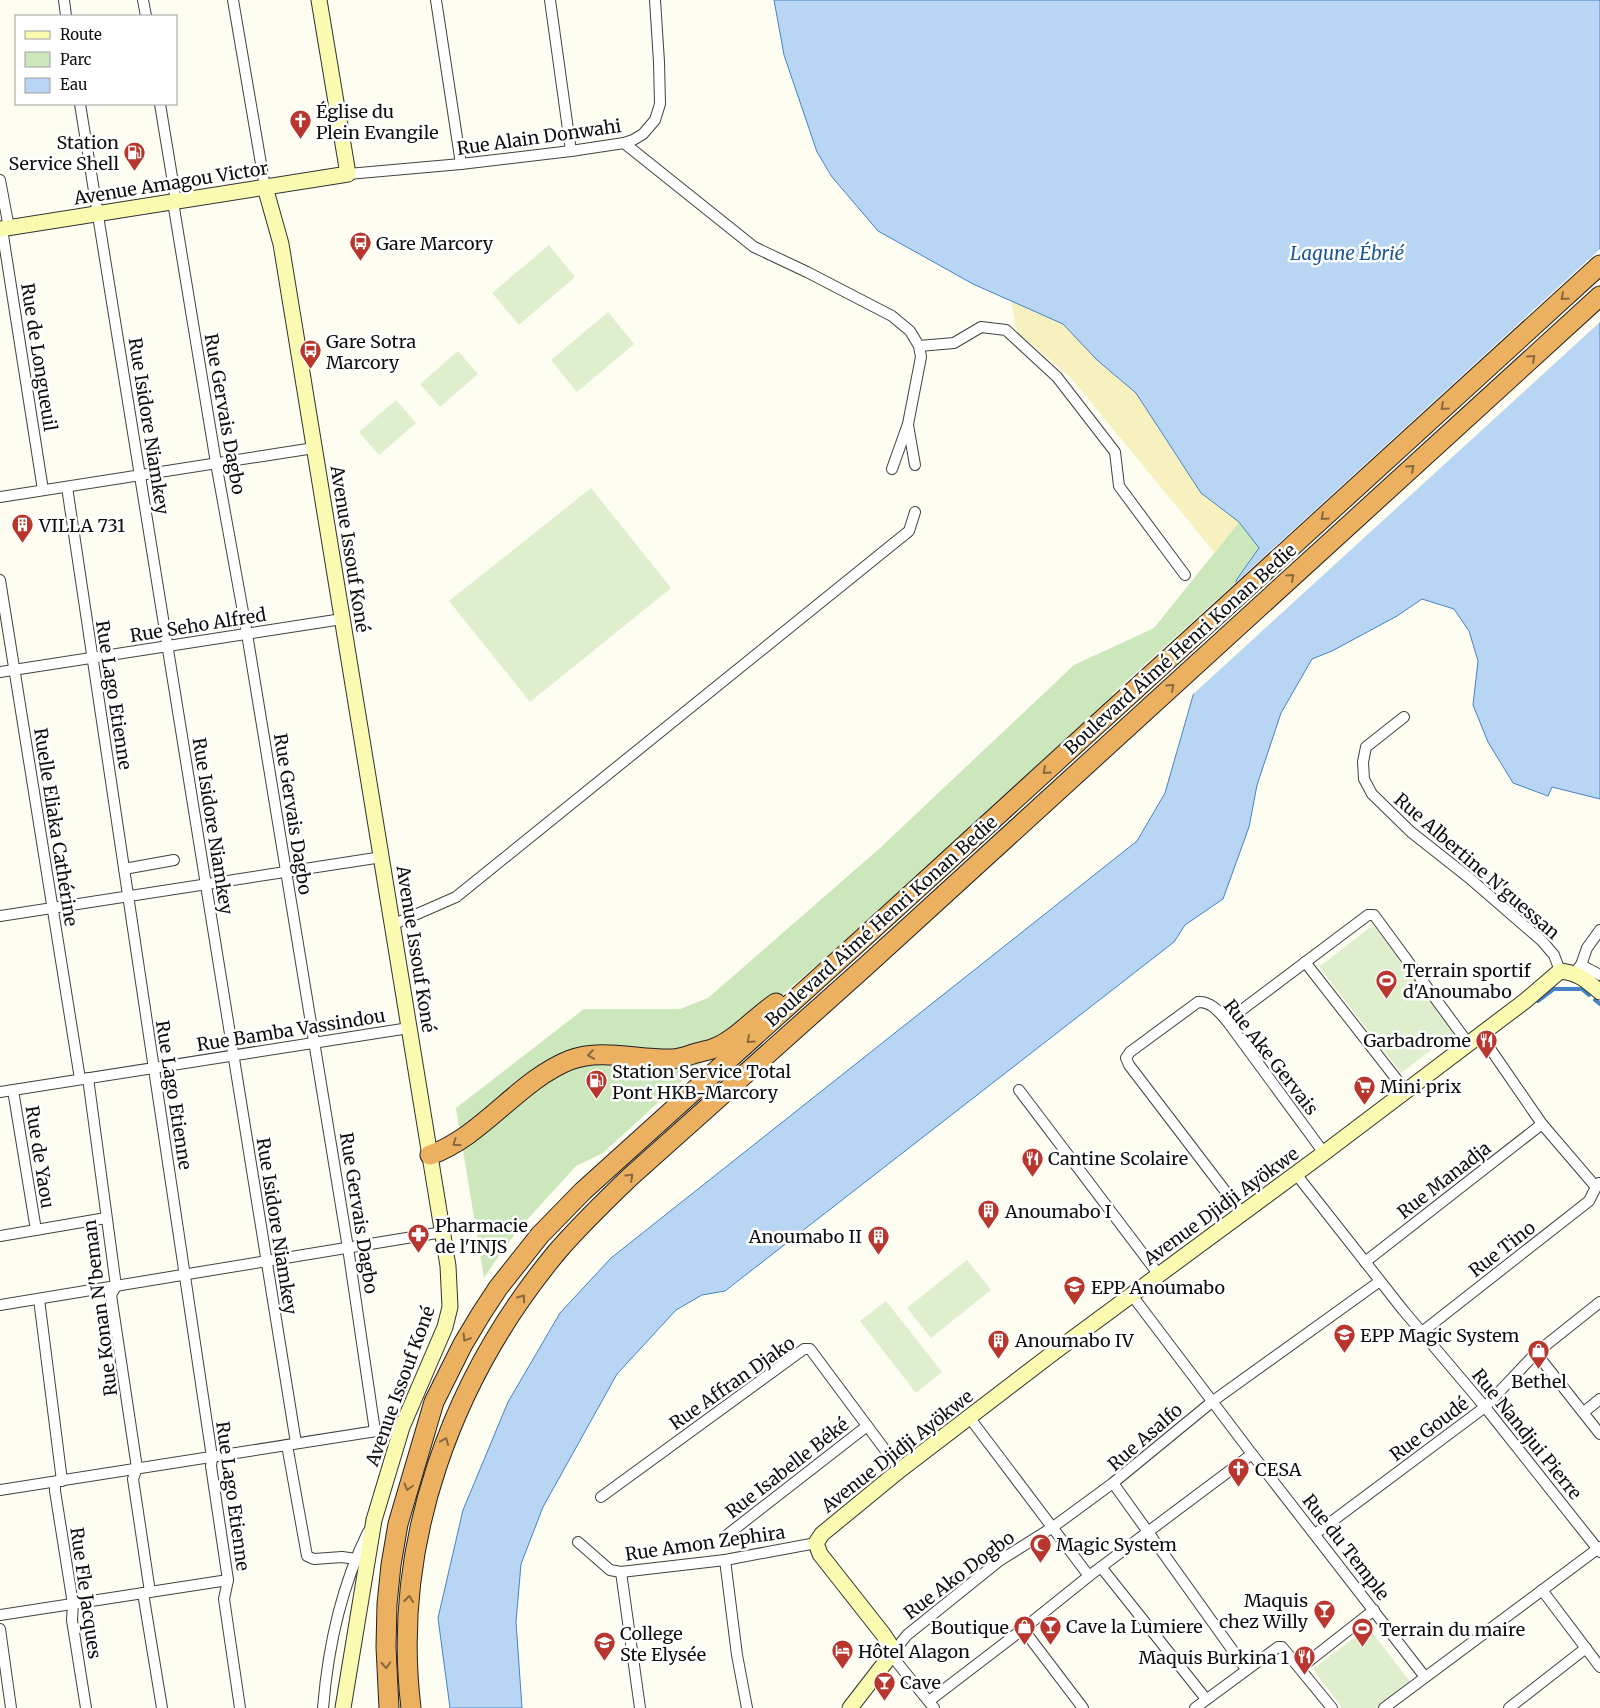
<svg xmlns="http://www.w3.org/2000/svg" width="1600" height="1708" viewBox="0 0 1600 1708" font-family="Merriweather,serif">
  <rect width="100%" height="100%" fill="#fefdf1"/>
  <polygon fill="#cde7bc" points="1239,522 1260,548 1232,586 1112,694 1114,696 844,942 697,1067 603,1153 576,1166 524,1223 502,1251 484,1278 456,1108 584,1009 680,1009 708,998 880,848 1074,665 1154,628"/>
  <polygon fill="#f7f1c0" points="1011,301 1063,324 1097,360 1136,393 1201,493 1239,522 1215,553 1070,377 1017,332"/>
  <g fill="#dfefcd">
    <polygon points="549,245 575,277 519,325 492,293"/>
    <polygon points="608,312 634,344 577,392 551,360"/>
    <polygon points="458,351 478,374 440,407 420,384"/>
    <polygon points="396,400 416,423 379,455 359,432"/>
    <polygon points="591,488 671,588 530,702 449,601"/>
    <polygon points="1373,925 1455,1032 1401,1073 1319,967"/>
    <polygon points="967,1260 991,1290 931,1338 907,1308"/>
    <polygon points="886,1301 942,1372 916,1393 860,1321"/>
    <polygon points="1368,1627 1411,1683 1378,1708 1342,1708 1313,1669"/>
  </g>
  <polygon fill="#b8d6f3" stroke="#4383c6" points="774,0 1600,0 1600,799 1552,787 1548,796 1513,783 1488,742 1473,705 1478,661 1469,631 1454,609 1422,599 1397,616 1332,651 1312,659 1281,713 1257,785 1249,827 1223,899 1185,925 1174,942 725,1291 702,1295 676,1310 617,1374 543,1507 521,1564 516,1622 522,1708 450,1708 438,1618 463,1510 508,1402 560,1313 611,1258 1137,841 1165,793 1194,692 1199,687 1237,579 1259,548 1239,522 1201,493 1136,393 1097,360 1063,324 973,284 878,231 832,177 817,152 784,55"/>
  <polygon fill="#fefdf1" points="1600,249 1600,322 1191,696 1192,691 1197,686 1232,586"/>
  <g fill="none" stroke-linecap="round" stroke-linejoin="round">
    <g stroke="#4383c6" stroke-width="4">
      <polyline points="1595,1000 1600,1004"/>
      <polyline points="1538,1001 1554,989 1582,989 1589,995"/>
    </g>
    <defs>
      <g id="street">
        <polyline points="64,0 66,16"/>
        <polyline points="143,0 146,16"/>
        <polyline points="233,0 265,187"/>
        <polyline points="436,0 461,164"/>
        <polyline points="550,0 571,151"/>
        <polyline points="80,104 296,1443"/>
        <polyline points="160,104 176,201"/>
        <polyline points="624,143 754,247 807,272 892,316 910,331 919,346 921,357 908,424 892,469"/>
        <polyline points="348,174 461,164 571,151 624,143 633,140 643,134 655,120 660,104 659,62 655,0"/>
        <polyline points="0,180 9,228"/>
        <polyline points="173,202 216,463 247,634 348,1248 375,1431"/>
        <polyline points="2,229 43,490"/>
        <polyline points="919,346 954,343 981,327 1006,330 1057,377 1115,452 1119,486 1185,575"/>
        <polyline points="908,425 915,465"/>
        <polyline points="67,487 212,1457 211,1466 228,1580 224,1599 240,1708"/>
        <polyline points="0,497 314,448"/>
        <polyline points="0,580 80,1079"/>
        <polyline points="0,672 342,619"/>
        <polyline points="1404,717 1366,747 1363,762 1364,779 1372,794 1411,832 1468,877 1542,941 1554,955 1560,971"/>
        <polyline points="124,869 174,860"/>
        <polyline points="0,916 382,857"/>
        <polyline points="392,925 456,897 909,531 915,512"/>
        <polyline points="1305,962 1405,1090"/>
        <polyline points="1581,965 1600,975"/>
        <polyline points="1574,973 1581,965 1587,948 1600,930"/>
        <polyline points="1227,1021 1368,915 1374,915 1468,1043"/>
        <polyline points="1480,1034 1542,1124 1596,1187 1599,1183"/>
        <polyline points="88,1078 116,1286 111,1295 137,1468 133,1479 150,1592"/>
        <polyline points="13,1090 36,1230"/>
        <polyline points="1019,1090 1159,1275"/>
        <polyline points="0,1092 409,1028"/>
        <polyline points="1296,1174 1403,1310 1485,1407 1600,1552"/>
        <path d="M1242,1213L1129,1065L1126,1058L1130,1052L1198,1002C1211,1001 1219,1012 1227,1021L1324,1153"/>
        <polyline points="0,1236 106,1218"/>
        <polyline points="1365,1262 1542,1124"/>
        <polyline points="1131,1294 1252,1454 1425,1677"/>
        <polyline points="39,1299 62,1481"/>
        <polyline points="0,1305 443,1232"/>
        <polyline points="1422,1332 1589,1201 1596,1187"/>
        <polyline points="1536,1353 1600,1434"/>
        <polyline points="1584,1412 1600,1399"/>
        <polyline points="969,1417 1089,1576"/>
        <polyline points="287,1445 307,1556 314,1559 342,1557 356,1559"/>
        <polyline points="55,1482 55,1491 73,1604 72,1620 86,1708"/>
        <polyline points="0,1490 402,1427"/>
        <polyline points="601,1497 804,1349 810,1349 900,1470"/>
        <polyline points="1315,1534 1485,1407 1536,1353 1600,1302"/>
        <polyline points="727,1535 867,1426"/>
        <polyline points="578,1542 610,1570 621,1572 725,1560 816,1543"/>
        <polyline points="725,1560 737,1655 747,1708"/>
        <polyline points="1101,1567 1206,1699"/>
        <polyline points="621,1572 640,1708"/>
        <polyline points="1542,1590 1600,1667"/>
        <polyline points="143,1593 162,1708"/>
        <polyline points="0,1615 228,1580"/>
        <polyline points="0,1629 11,1708"/>
        <polyline points="1023,1629 1083,1708"/>
        <polyline points="1300,1668 1374,1610"/>
        <polyline points="1246,1669 1113,1483 1213,1401 1380,1281"/>
        <polyline points="929,1701 1023,1629 1089,1576 1252,1454"/>
        <path d="M323,1708C328,1647 341,1587 368,1532"/>
        <polyline points="934,1708 891,1655 907,1635 999,1561 1053,1527 1113,1483"/>
        <polyline points="1195,1708 1278,1647 1282,1647 1332,1708"/>
        <polyline points="1384,1708 1600,1547"/>
        <polyline points="1509,1708 1586,1648"/>
      </g>
      <g id="secondary">
        <polyline points="265,187 281,244 448,1266 450,1307 445,1327 402,1427 374,1520 343,1708"/>
        <polyline points="0,229 348,174 319,0"/>
        <path d="M850,1708L891,1655L889,1643L883,1634L820,1554L816,1543L822,1534L900,1470L1053,1353L1324,1153L1525,1001L1560,971C1579,973 1586,980 1600,992"/>
      </g>
      <g id="highway">
        <path d="M430,1155C482,1137 519,1080 570,1060C601,1048 638,1060 672,1059C679,1059 687,1056 693,1054C699,1052 706,1051 712,1049C734,1042 756,1016 776,1003"/>
        <polyline points="389,1708 386,1647 387,1604 391,1565 398,1524 434,1402 463,1344 481,1314 498,1288 540,1235 583,1191 851,949 1600,265"/>
        <path d="M411,1708C391,1543 452,1379 556,1253C579,1226 605,1201 630,1177L866,966L1600,296"/>
      </g>
    </defs>
    <use href="#street" stroke="#424242" stroke-width="12"/>
    <use href="#secondary" stroke="#313131" stroke-width="17"/>
    <use href="#highway" stroke="#202020" stroke-width="21"/>
    <use href="#street" stroke="#fff" stroke-width="10"/>
    <use href="#secondary" stroke="#fafbb0" stroke-width="15"/>
    <use href="#highway" stroke="#ecb061" stroke-width="19"/>
  </g>
  <defs><path id="oneway-chevron" d="M-2-3.5L2.5 0L-2 3.5" fill="none" stroke-width="1.6" stroke-linecap="round" stroke-linejoin="round" transform="scale(1.25)"/></defs>
  <g stroke="#89683c">
    <use href="#oneway-chevron" transform="translate(1564 297) rotate(138)"/>
    <use href="#oneway-chevron" transform="translate(1532 358) rotate(-42)"/>
    <use href="#oneway-chevron" transform="translate(1444 407) rotate(138)"/>
    <use href="#oneway-chevron" transform="translate(1411 468) rotate(-42)"/>
    <use href="#oneway-chevron" transform="translate(1324 517) rotate(138)"/>
    <use href="#oneway-chevron" transform="translate(1291 577) rotate(-42)"/>
    <use href="#oneway-chevron" transform="translate(1171 687) rotate(-42)"/>
    <use href="#oneway-chevron" transform="translate(1046 771) rotate(138)"/>
    <use href="#oneway-chevron" transform="translate(750 1040) rotate(138)"/>
    <use href="#oneway-chevron" transform="translate(591 1055) rotate(171)"/>
    <use href="#oneway-chevron" transform="translate(456 1143) rotate(146)"/>
    <use href="#oneway-chevron" transform="translate(630 1177) rotate(-43)"/>
    <use href="#oneway-chevron" transform="translate(522 1298) rotate(-55)"/>
    <use href="#oneway-chevron" transform="translate(466 1338) rotate(121)"/>
    <use href="#oneway-chevron" transform="translate(445 1441) rotate(-68)"/>
    <use href="#oneway-chevron" transform="translate(408 1487) rotate(106)"/>
    <use href="#oneway-chevron" transform="translate(409 1599) rotate(-84)"/>
    <use href="#oneway-chevron" transform="translate(386 1665) rotate(87)"/>
  </g>
  <defs>
    <symbol id="church-pin" viewBox="-11 -11 22 30"><path d="M0 17L-7.5 6A9.5 9.5 0 1 1 7.5 6Z" fill="#b8362d" stroke="#fff"/><path d="M-1.2-6h2.4v3.5h3.3v2.4h-3.3V6h-2.4V-.1h-3.3v-2.4h3.3Z" fill="#fff"/></symbol>
    <symbol id="fuel-pin" viewBox="-11 -11 22 30"><path d="M0 17L-7.5 6A9.5 9.5 0 1 1 7.5 6Z" fill="#b8362d" stroke="#fff"/><path d="M-5.5-6h7V0h2V4h1.3V-2.5L3-4.5l.8-.8L6-3V5H2.5V1h-1V6h-7ZM-4.2-4.7v3.2H.2V-4.7Z" fill="#fff"/></symbol>
    <symbol id="bus-pin" viewBox="-11 -11 22 30"><path d="M0 17L-7.5 6A9.5 9.5 0 1 1 7.5 6Z" fill="#b8362d" stroke="#fff"/><path d="M-5-6H5V4H4V6H2V4H-2V6H-4V4H-5ZM-3.5-4V0h7V-4ZM-3.5 1.2v1.5H-2V1.2ZM2 1.2v1.5H3.5V1.2Z" fill="#fff"/></symbol>
    <symbol id="building-pin" viewBox="-11 -11 22 30"><path d="M0 17L-7.5 6A9.5 9.5 0 1 1 7.5 6Z" fill="#b8362d" stroke="#fff"/><path d="M-4-6H4V6H1V3H-1V6H-4ZM-2.5-4.3h1.7v1.8h-1.7ZM.8-4.3h1.7v1.8H.8ZM-2.5-1h1.7V.8h-1.7ZM.8-1h1.7V.8H.8Z" fill="#fff"/></symbol>
    <symbol id="stadium-pin" viewBox="-11 -11 22 30"><path d="M0 17L-7.5 6A9.5 9.5 0 1 1 7.5 6Z" fill="#b8362d" stroke="#fff"/><path d="M0-5a6.5 5 0 1 0 0 10a6.5 5 0 1 0 0-10ZM-3.5-1.8h7v3.6h-7Z" fill="#fff"/></symbol>
    <symbol id="restaurant-pin" viewBox="-11 -11 22 30"><path d="M0 17L-7.5 6A9.5 9.5 0 1 1 7.5 6Z" fill="#b8362d" stroke="#fff"/><path d="M-5-6h1v4h1v-4h1v4h1v-4h1v5L-1.5 .5V6h-2V.5L-5-1ZM5-6V6H3V1.5H1.5Q1.5-4 5-6Z" fill="#fff"/></symbol>
    <symbol id="supermarket-pin" viewBox="-11 -11 22 30"><path d="M0 17L-7.5 6A9.5 9.5 0 1 1 7.5 6Z" fill="#b8362d" stroke="#fff"/><path d="M-6-5.5h2.5l.6 2H6L4.5 2H-2.5L-4.4-4H-6ZM-1.5 3.2a1.3 1.3 0 1 0 .1 0ZM3 3.2a1.3 1.3 0 1 0 .1 0Z" fill="#fff"/></symbol>
    <symbol id="pharmacy-pin" viewBox="-11 -11 22 30"><path d="M0 17L-7.5 6A9.5 9.5 0 1 1 7.5 6Z" fill="#b8362d" stroke="#fff"/><path d="M-2-6h4v4h4v4h-4v4h-4v-4h-4v-4h4Z" fill="#fff"/></symbol>
    <symbol id="school-pin" viewBox="-11 -11 22 30"><path d="M0 17L-7.5 6A9.5 9.5 0 1 1 7.5 6Z" fill="#b8362d" stroke="#fff"/><path d="M0-5L7-2L0 1L-7-2ZM-4 1L0 2.5L4 1V4Q0 6-4 4Z" fill="#fff"/></symbol>
    <symbol id="shop-pin" viewBox="-11 -11 22 30"><path d="M0 17L-7.5 6A9.5 9.5 0 1 1 7.5 6Z" fill="#b8362d" stroke="#fff"/><path d="M-5-2.5h2.3a2.7 3.5 0 0 1 5.4 0H5L5.5 6h-11ZM-1.5-2.5h3a1.5 2.3 0 0 0-3 0Z" fill="#fff"/></symbol>
    <symbol id="mosque-pin" viewBox="-11 -11 22 30"><path d="M0 17L-7.5 6A9.5 9.5 0 1 1 7.5 6Z" fill="#b8362d" stroke="#fff"/><path d="M3.5-4.9A6 6 0 1 0 3.5 4.9A5 5 0 1 1 3.5-4.9Z" fill="#fff"/></symbol>
    <symbol id="bar-pin" viewBox="-11 -11 22 30"><path d="M0 17L-7.5 6A9.5 9.5 0 1 1 7.5 6Z" fill="#b8362d" stroke="#fff"/><path d="M-6-5H6L.8 .8V4.5H3.5V6h-7V4.5H-.8V.8Z" fill="#fff"/></symbol>
    <symbol id="hotel-pin" viewBox="-11 -11 22 30"><path d="M0 17L-7.5 6A9.5 9.5 0 1 1 7.5 6Z" fill="#b8362d" stroke="#fff"/><path d="M-6-4.5h1.5V1H6V5H4.5V3h-9V5H-6ZM-4 0a1.8 1.8 0 1 1 3.6 0ZM.5 0V-2.5h3Q6-2.5 6 0Z" fill="#fff"/></symbol>
  </defs>
  <g fill-rule="evenodd">
    <use href="#church-pin" x="288" y="108" width="25" height="34"/>
    <use href="#fuel-pin" x="122" y="140" width="25" height="34"/>
    <use href="#bus-pin" x="348" y="230" width="25" height="34"/>
    <use href="#bus-pin" x="298" y="338" width="25" height="34"/>
    <use href="#building-pin" x="10" y="512" width="25" height="34"/>
    <use href="#stadium-pin" x="1374" y="968" width="25" height="34"/>
    <use href="#restaurant-pin" x="1474" y="1028" width="25" height="34"/>
    <use href="#fuel-pin" x="584" y="1068" width="25" height="34"/>
    <use href="#supermarket-pin" x="1352" y="1074" width="25" height="34"/>
    <use href="#restaurant-pin" x="1020" y="1146" width="25" height="34"/>
    <use href="#building-pin" x="976" y="1198" width="25" height="34"/>
    <use href="#pharmacy-pin" x="406" y="1222" width="25" height="34"/>
    <use href="#building-pin" x="866" y="1224" width="25" height="34"/>
    <use href="#school-pin" x="1062" y="1274" width="25" height="34"/>
    <use href="#school-pin" x="1332" y="1322" width="25" height="34"/>
    <use href="#building-pin" x="986" y="1328" width="25" height="34"/>
    <use href="#shop-pin" x="1526" y="1338" width="25" height="34"/>
    <use href="#church-pin" x="1226" y="1456" width="25" height="34"/>
    <use href="#mosque-pin" x="1028" y="1532" width="25" height="34"/>
    <use href="#bar-pin" x="1312" y="1598" width="25" height="34"/>
    <use href="#bar-pin" x="1038" y="1614" width="25" height="34"/>
    <use href="#shop-pin" x="1012" y="1614" width="25" height="34"/>
    <use href="#stadium-pin" x="1350" y="1616" width="25" height="34"/>
    <use href="#school-pin" x="592" y="1630" width="25" height="34"/>
    <use href="#hotel-pin" x="830" y="1638" width="25" height="34"/>
    <use href="#restaurant-pin" x="1292" y="1644" width="25" height="34"/>
    <use href="#bar-pin" x="872" y="1670" width="25" height="34"/>
  </g>
  <g text-anchor="middle" dominant-baseline="central" stroke-width="5" stroke-linejoin="round" paint-order="stroke">
    <g font-size="18" fill="#0f0f0f" stroke="#fff" text-anchor="start">
      <text x="316" y="111">Église du<tspan x="316" dy="21">Plein Evangile</tspan></text>
      <text x="119" y="142" text-anchor="end">Station<tspan x="119" dy="21">Service Shell</tspan></text>
      <text x="376" y="243">Gare Marcory</text>
      <text x="326" y="341">Gare Sotra<tspan x="326" dy="21">Marcory</tspan></text>
      <text x="39" y="525">VILLA 731</text>
      <text x="1403" y="970">Terrain sportif<tspan x="1403" dy="21">d'Anoumabo</tspan></text>
      <text x="1471" y="1040" text-anchor="end">Garbadrome</text>
      <text x="612" y="1071">Station Service Total<tspan x="612" dy="21">Pont HKB-Marcory</tspan></text>
      <text x="1380" y="1086">Mini prix</text>
      <text x="1048" y="1158">Cantine Scolaire</text>
      <text x="1005" y="1211">Anoumabo I</text>
      <text x="435" y="1225">Pharmacie<tspan x="435" dy="21">de l'INJS</tspan></text>
      <text x="862" y="1236" text-anchor="end">Anoumabo II</text>
      <text x="1091" y="1287">EPP Anoumabo</text>
      <text x="1360" y="1335">EPP Magic System</text>
      <text x="1015" y="1340">Anoumabo IV</text>
      <text x="1539" y="1381" text-anchor="middle">Bethel</text>
      <text x="1255" y="1469">CESA</text>
      <text x="1056" y="1544">Magic System</text>
      <text x="1308" y="1600" text-anchor="end">Maquis<tspan x="1308" dy="21">chez Willy</tspan></text>
      <text x="1066" y="1626">Cave la Lumiere</text>
      <text x="1009" y="1627" text-anchor="end">Boutique</text>
      <text x="1379" y="1629">Terrain du maire</text>
      <text x="620" y="1633">College<tspan x="620" dy="21">Ste Elysée</tspan></text>
      <text x="858" y="1651">Hôtel Alagon</text>
      <text x="1289" y="1657" text-anchor="end">Maquis Burkina 1</text>
      <text x="900" y="1682">Cave</text>
    </g>
    <g font-size="18" fill="#0f0f0f" stroke="#fff">
      <text transform="translate(539 137) rotate(-8)">Rue Alain Donwahi</text>
      <text transform="translate(171 183) rotate(-9)">Avenue Amagou Victor</text>
      <text transform="translate(39 357) rotate(81)">Rue de Longueuil</text>
      <text transform="translate(225 414) rotate(80)">Rue Gervais Dagbo</text>
      <text transform="translate(149 426) rotate(81)">Rue Isidore Niamkey</text>
      <text transform="translate(350 549) rotate(81)">Avenue Issouf Koné</text>
      <text transform="translate(198 625) rotate(-9)">Rue Seho Alfred</text>
      <text transform="translate(1180 649) rotate(-42)">Boulevard Aimé Henri Konan Bedie</text>
      <text transform="translate(114 695) rotate(81)">Rue Lago Etienne</text>
      <text transform="translate(293 814) rotate(81)">Rue Gervais Dagbo</text>
      <text transform="translate(213 826) rotate(81)">Rue Isidore Niamkey</text>
      <text transform="translate(56 827) rotate(81)">Ruelle Eliaka Cathérine</text>
      <text transform="translate(1477 866) rotate(41)">Rue Albertine N'guessan</text>
      <text transform="translate(881 921) rotate(-42)">Boulevard Aimé Henri Konan Bedie</text>
      <text transform="translate(416 949) rotate(81)">Avenue Issouf Koné</text>
      <text transform="translate(291 1030) rotate(-9)">Rue Bamba Vassindou</text>
      <text transform="translate(1271 1057) rotate(52)">Rue Ake Gervais</text>
      <text transform="translate(174 1095) rotate(81)">Rue Lago Etienne</text>
      <text transform="translate(40 1157) rotate(81)">Rue de Yaou</text>
      <text transform="translate(1444 1180) rotate(-38)">Rue Manadja</text>
      <text transform="translate(1221 1206) rotate(-36)">Avenue Djidji Ayökwe</text>
      <text transform="translate(359 1213) rotate(81)">Rue Gervais Dagbo</text>
      <text transform="translate(277 1226) rotate(81)">Rue Isidore Niamkey</text>
      <text transform="translate(1502 1249) rotate(-38)">Rue Tino</text>
      <text transform="translate(100 1308) rotate(-97)">Rue Konan N'beman</text>
      <text transform="translate(732 1383) rotate(-35)">Rue Affran Djako</text>
      <text transform="translate(400 1386) rotate(-70)">Avenue Issouf Koné</text>
      <text transform="translate(1429 1429) rotate(-37)">Rue Goudé</text>
      <text transform="translate(1527 1434) rotate(51)">Rue Nandjui Pierre</text>
      <text transform="translate(1145 1437) rotate(-41)">Rue Asalfo</text>
      <text transform="translate(897 1451) rotate(-38)">Avenue Djidji Ayökwe</text>
      <text transform="translate(787 1468) rotate(-38)">Rue Isabelle Béké</text>
      <text transform="translate(233 1496) rotate(82)">Rue Lago Etienne</text>
      <text transform="translate(705 1543) rotate(-8)">Rue Amon Zephira</text>
      <text transform="translate(1346 1547) rotate(52)">Rue du Temple</text>
      <text transform="translate(959 1575) rotate(-37)">Rue Ako Dogbo</text>
      <text transform="translate(86 1593) rotate(82)">Rue Fle Jacques</text>
    </g>
    <g font-size="19" font-style="italic" fill="#1e569a" stroke="#fff">
      <text x="1347" y="253">Lagune Ébrié</text>
    </g>
  </g>
  <rect x="15" y="15" width="162" height="90" fill="#ffffff" stroke="#9f9f9f"/>
  <rect x="25" y="31" width="25" height="8" fill="#fafbb0" stroke="#9f9f9f"/>
  <text x="60" y="40" font-size="15" fill="#0f0f0f">Route</text>
  <rect x="25" y="52" width="25" height="15" fill="#cde7bc" stroke="#9f9f9f"/>
  <text x="60" y="65" font-size="15" fill="#0f0f0f">Parc</text>
  <rect x="25" y="78" width="25" height="15" fill="#b8d6f3" stroke="#9f9f9f"/>
  <text x="60" y="90" font-size="15" fill="#0f0f0f">Eau</text>
</svg>
